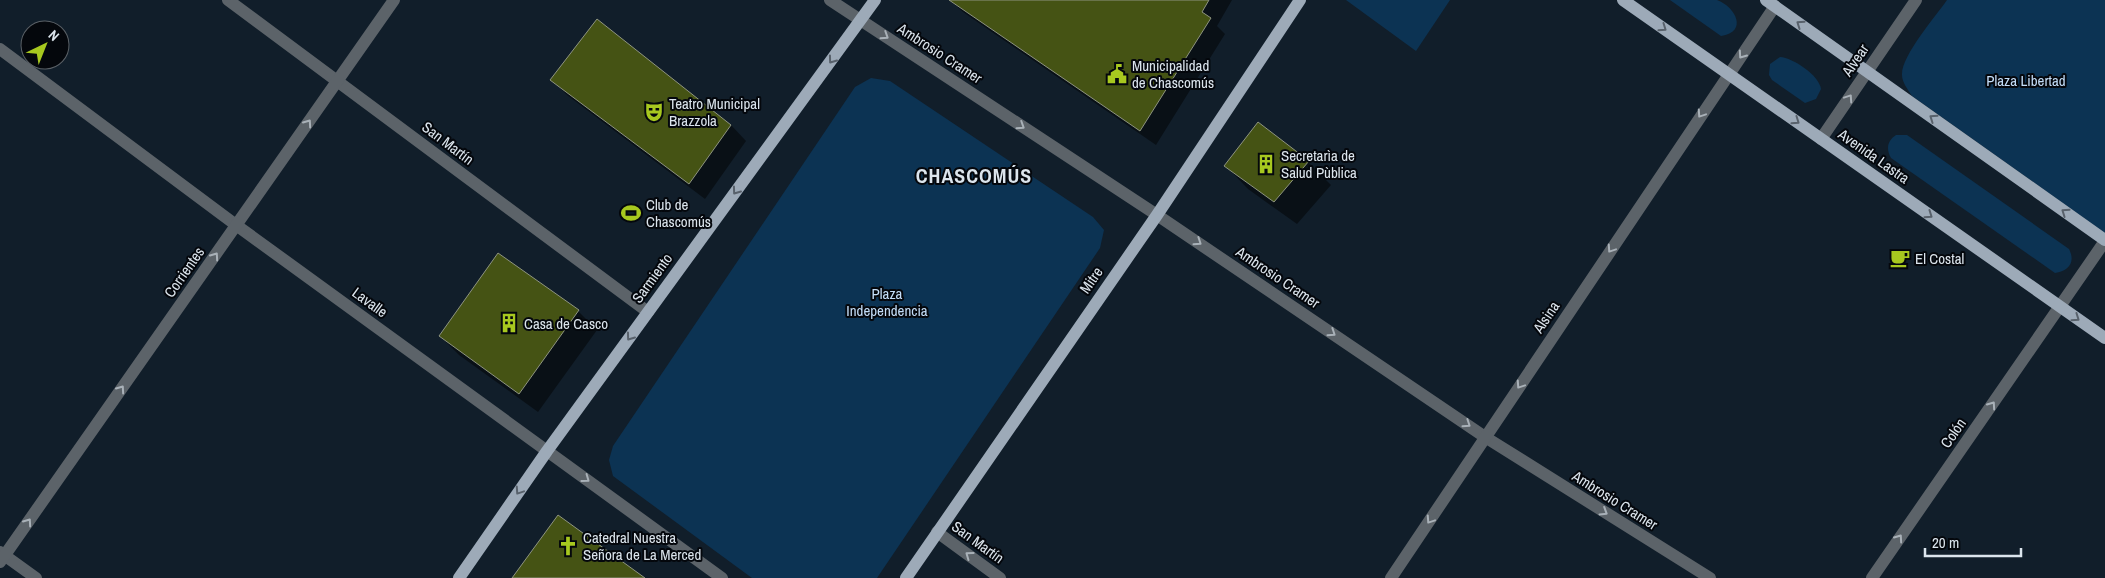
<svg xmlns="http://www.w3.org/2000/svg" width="2105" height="578" viewBox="0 0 2105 578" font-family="'Archivo Narrow',sans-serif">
  <rect width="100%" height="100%" fill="#111e2a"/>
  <g fill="#0c3353">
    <polygon points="1346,0 1450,0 1416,51"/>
    <path d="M1670,0C1682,0 1707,0 1717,0C1736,7 1748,32 1721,36Z"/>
    <path d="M1947,0H2105V233L1912,96C1908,90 1902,82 1902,75C1901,56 1936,16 1947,0Z"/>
    <path d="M1780,57C1793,58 1819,75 1821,89L1816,99L1805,103L1772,80L1769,75L1770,64Z"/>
    <polygon points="871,78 890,81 1093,217 1104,230 1100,248 877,578 752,578 613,476 609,460 613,446 855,87"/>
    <path d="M1896,135H1907L2069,249C2076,263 2068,271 2055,273L1891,158C1886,149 1887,141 1896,135Z"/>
  </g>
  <g fill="#0007">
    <polygon points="950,0 1232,0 1217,26 1225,34 1156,145 963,12"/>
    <polygon points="552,80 731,125 746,141 705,199 567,95"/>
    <polygon points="1258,123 1308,162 1331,185 1297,224 1248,189 1226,166"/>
    <polygon points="578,311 597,330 538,412 459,355 440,336"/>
  </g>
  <g fill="#455314" stroke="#8e9480">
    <polygon points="949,0 1209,0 1202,12 1211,18 1140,131"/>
    <polygon points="597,19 731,125 689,184 550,80"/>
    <polygon points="1258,122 1309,161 1274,202 1224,166"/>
    <polygon points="498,253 579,310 519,394 439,336"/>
    <polygon points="558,515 645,578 512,578"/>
  </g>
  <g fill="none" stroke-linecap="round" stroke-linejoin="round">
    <g stroke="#5c6369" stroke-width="12">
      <polyline points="228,0 648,312"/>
      <polyline points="830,0 1157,215 1485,437 1710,578"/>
      <polyline points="0,49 236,225 722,578"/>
      <polyline points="1821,139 1916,0"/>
      <polyline points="937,532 1000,578"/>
      <polyline points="0,552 36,578"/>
      <polyline points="0,562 394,0"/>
      <polyline points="1391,578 1775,6"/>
      <polyline points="1872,578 2105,241"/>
    </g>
    <g stroke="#9daab8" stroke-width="12">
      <polyline points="1623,0 2105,338"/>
      <polyline points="1766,0 2105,240"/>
      <polyline points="459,578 547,451 875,0"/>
      <polyline points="906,578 1157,215 1300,0"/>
    </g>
  </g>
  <defs><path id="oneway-chevron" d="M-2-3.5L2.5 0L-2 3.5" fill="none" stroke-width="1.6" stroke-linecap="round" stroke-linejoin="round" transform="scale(1.25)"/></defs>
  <g stroke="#58616b">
    <use href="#oneway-chevron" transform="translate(1800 24) rotate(-145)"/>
    <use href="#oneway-chevron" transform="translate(1663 28) rotate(35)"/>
    <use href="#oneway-chevron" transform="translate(832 60) rotate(126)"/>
    <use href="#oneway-chevron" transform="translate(1933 118) rotate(-145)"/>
    <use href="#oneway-chevron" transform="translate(1796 121) rotate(35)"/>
    <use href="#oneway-chevron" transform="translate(736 191) rotate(126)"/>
    <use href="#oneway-chevron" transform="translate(2065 212) rotate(-145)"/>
    <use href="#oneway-chevron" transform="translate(1929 215) rotate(35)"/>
    <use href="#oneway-chevron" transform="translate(2076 318) rotate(35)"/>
    <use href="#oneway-chevron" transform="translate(630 337) rotate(126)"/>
    <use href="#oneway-chevron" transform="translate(519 491) rotate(124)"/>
  </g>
  <g stroke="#a9b1b8">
    <use href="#oneway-chevron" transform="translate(885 36) rotate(33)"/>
    <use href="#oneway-chevron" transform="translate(1742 55) rotate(125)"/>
    <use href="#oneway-chevron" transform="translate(1849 98) rotate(-56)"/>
    <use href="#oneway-chevron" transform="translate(1701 114) rotate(124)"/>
    <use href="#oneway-chevron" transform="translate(308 123) rotate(-55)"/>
    <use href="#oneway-chevron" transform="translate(1021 126) rotate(33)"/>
    <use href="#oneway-chevron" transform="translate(1198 242) rotate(34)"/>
    <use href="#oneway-chevron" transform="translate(1611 249) rotate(124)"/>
    <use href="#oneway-chevron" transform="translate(215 256) rotate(-55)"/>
    <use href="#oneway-chevron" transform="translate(1332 333) rotate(34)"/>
    <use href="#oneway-chevron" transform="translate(1520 385) rotate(124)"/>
    <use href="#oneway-chevron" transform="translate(121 389) rotate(-55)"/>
    <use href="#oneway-chevron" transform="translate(1992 405) rotate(-55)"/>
    <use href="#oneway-chevron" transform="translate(1467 424) rotate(34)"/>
    <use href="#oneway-chevron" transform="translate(586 479) rotate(36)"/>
    <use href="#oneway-chevron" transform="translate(1604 512) rotate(32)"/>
    <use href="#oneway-chevron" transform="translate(1430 520) rotate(124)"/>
    <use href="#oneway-chevron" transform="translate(28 522) rotate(-55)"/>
    <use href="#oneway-chevron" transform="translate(1899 538) rotate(-55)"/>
    <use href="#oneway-chevron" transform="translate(969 555) rotate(-144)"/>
  </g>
  <defs>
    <symbol id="civic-bare" viewBox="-9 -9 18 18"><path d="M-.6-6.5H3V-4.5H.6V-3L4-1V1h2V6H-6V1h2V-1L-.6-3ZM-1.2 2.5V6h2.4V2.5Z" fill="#a7c81f" stroke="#04070c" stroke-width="2.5" paint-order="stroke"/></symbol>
    <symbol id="theatre-bare" viewBox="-9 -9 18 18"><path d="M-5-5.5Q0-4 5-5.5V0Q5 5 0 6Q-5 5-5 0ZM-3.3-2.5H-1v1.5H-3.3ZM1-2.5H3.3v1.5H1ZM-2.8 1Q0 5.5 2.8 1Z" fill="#a7c81f" stroke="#04070c" stroke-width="2.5" paint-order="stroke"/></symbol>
    <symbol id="building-bare" viewBox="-9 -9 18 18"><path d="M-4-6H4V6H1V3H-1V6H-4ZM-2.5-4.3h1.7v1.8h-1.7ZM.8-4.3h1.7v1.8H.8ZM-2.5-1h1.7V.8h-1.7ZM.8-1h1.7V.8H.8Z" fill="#a7c81f" stroke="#04070c" stroke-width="2.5" paint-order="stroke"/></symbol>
    <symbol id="stadium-bare" viewBox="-9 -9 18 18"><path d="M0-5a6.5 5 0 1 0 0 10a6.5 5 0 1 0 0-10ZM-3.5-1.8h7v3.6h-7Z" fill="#a7c81f" stroke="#04070c" stroke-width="2.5" paint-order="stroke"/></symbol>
    <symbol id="cafe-bare" viewBox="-9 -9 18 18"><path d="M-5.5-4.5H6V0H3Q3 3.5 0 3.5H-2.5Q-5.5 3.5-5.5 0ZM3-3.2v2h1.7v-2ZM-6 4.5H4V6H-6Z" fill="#a7c81f" stroke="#04070c" stroke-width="2.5" paint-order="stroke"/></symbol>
    <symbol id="church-bare" viewBox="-9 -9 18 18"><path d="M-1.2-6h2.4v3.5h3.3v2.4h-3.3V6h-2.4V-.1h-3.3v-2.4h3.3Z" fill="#a7c81f" stroke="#04070c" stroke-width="2.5" paint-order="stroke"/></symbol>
  </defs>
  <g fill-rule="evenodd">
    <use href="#civic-bare" x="1103" y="60" width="28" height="28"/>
    <use href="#theatre-bare" x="640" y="98" width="28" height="28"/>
    <use href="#building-bare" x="1252" y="150" width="28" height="28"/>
    <use href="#stadium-bare" x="617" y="199" width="28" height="28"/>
    <use href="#cafe-bare" x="1886" y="244" width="28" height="28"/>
    <use href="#building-bare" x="495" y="309" width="28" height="28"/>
    <use href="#church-bare" x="554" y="532" width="28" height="28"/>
  </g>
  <g text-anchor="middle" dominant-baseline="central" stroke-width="4" stroke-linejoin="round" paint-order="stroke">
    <g font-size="15" fill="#dce5ed" stroke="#04070c">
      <text transform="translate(940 53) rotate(33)">Ambrosio Cramer</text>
      <text transform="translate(1855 60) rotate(-56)">Alvear</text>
      <text transform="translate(448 143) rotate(37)">San Martín</text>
      <text transform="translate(1874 156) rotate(35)">Avenida Lastra</text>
      <text transform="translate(184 272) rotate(-55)">Corrientes</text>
      <text transform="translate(1278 277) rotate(34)">Ambrosio Cramer</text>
      <text transform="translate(652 278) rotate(-54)">Sarmiento</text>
      <text transform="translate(1091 280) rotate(-55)">Mitre</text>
      <text transform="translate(370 302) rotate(36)">Lavalle</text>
      <text transform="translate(1546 317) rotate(-56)">Alsina</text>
      <text transform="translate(1953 433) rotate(-55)">Colón</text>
      <text transform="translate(1615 500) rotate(32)">Ambrosio Cramer</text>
      <text transform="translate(978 542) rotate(36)">San Martín</text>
    </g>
    <g font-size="15" fill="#dce5ed" stroke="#04070c" text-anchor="start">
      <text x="1132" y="65">Municipalidad<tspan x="1132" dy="17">de Chascomús</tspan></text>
      <text x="669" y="103">Teatro Municipal<tspan x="669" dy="17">Brazzola</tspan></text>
      <text x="1281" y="155">Secretarìa de<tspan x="1281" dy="17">Salud Pùblica</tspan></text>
      <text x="646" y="204">Club de<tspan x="646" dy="17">Chascomús</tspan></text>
      <text x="1915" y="258">El Costal</text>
      <text x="524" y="323">Casa de Casco</text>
      <text x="583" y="537">Catedral Nuestra<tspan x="583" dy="17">Señora de La Merced</tspan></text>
    </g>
    <g font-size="15" fill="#c4def9" stroke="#04070c">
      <text x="2026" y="80">Plaza Libertad</text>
      <text x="887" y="293">Plaza<tspan x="887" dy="17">Independencia</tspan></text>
    </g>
    <g font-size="20" font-weight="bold" letter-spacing="1" fill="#dce5ed" stroke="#04070c">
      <text x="974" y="175">CHASCOMÚS</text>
    </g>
  </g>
  <g transform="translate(45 45) rotate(43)"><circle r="24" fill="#04070c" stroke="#5a6066"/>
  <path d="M0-4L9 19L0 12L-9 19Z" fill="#a7c81f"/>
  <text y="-8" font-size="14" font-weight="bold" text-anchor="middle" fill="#dce5ed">N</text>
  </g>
  <path d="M1925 548v8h96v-8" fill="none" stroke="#dce5ed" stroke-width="2.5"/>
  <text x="1932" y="548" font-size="15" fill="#dce5ed" stroke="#04070c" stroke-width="4" paint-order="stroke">20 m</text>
</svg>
